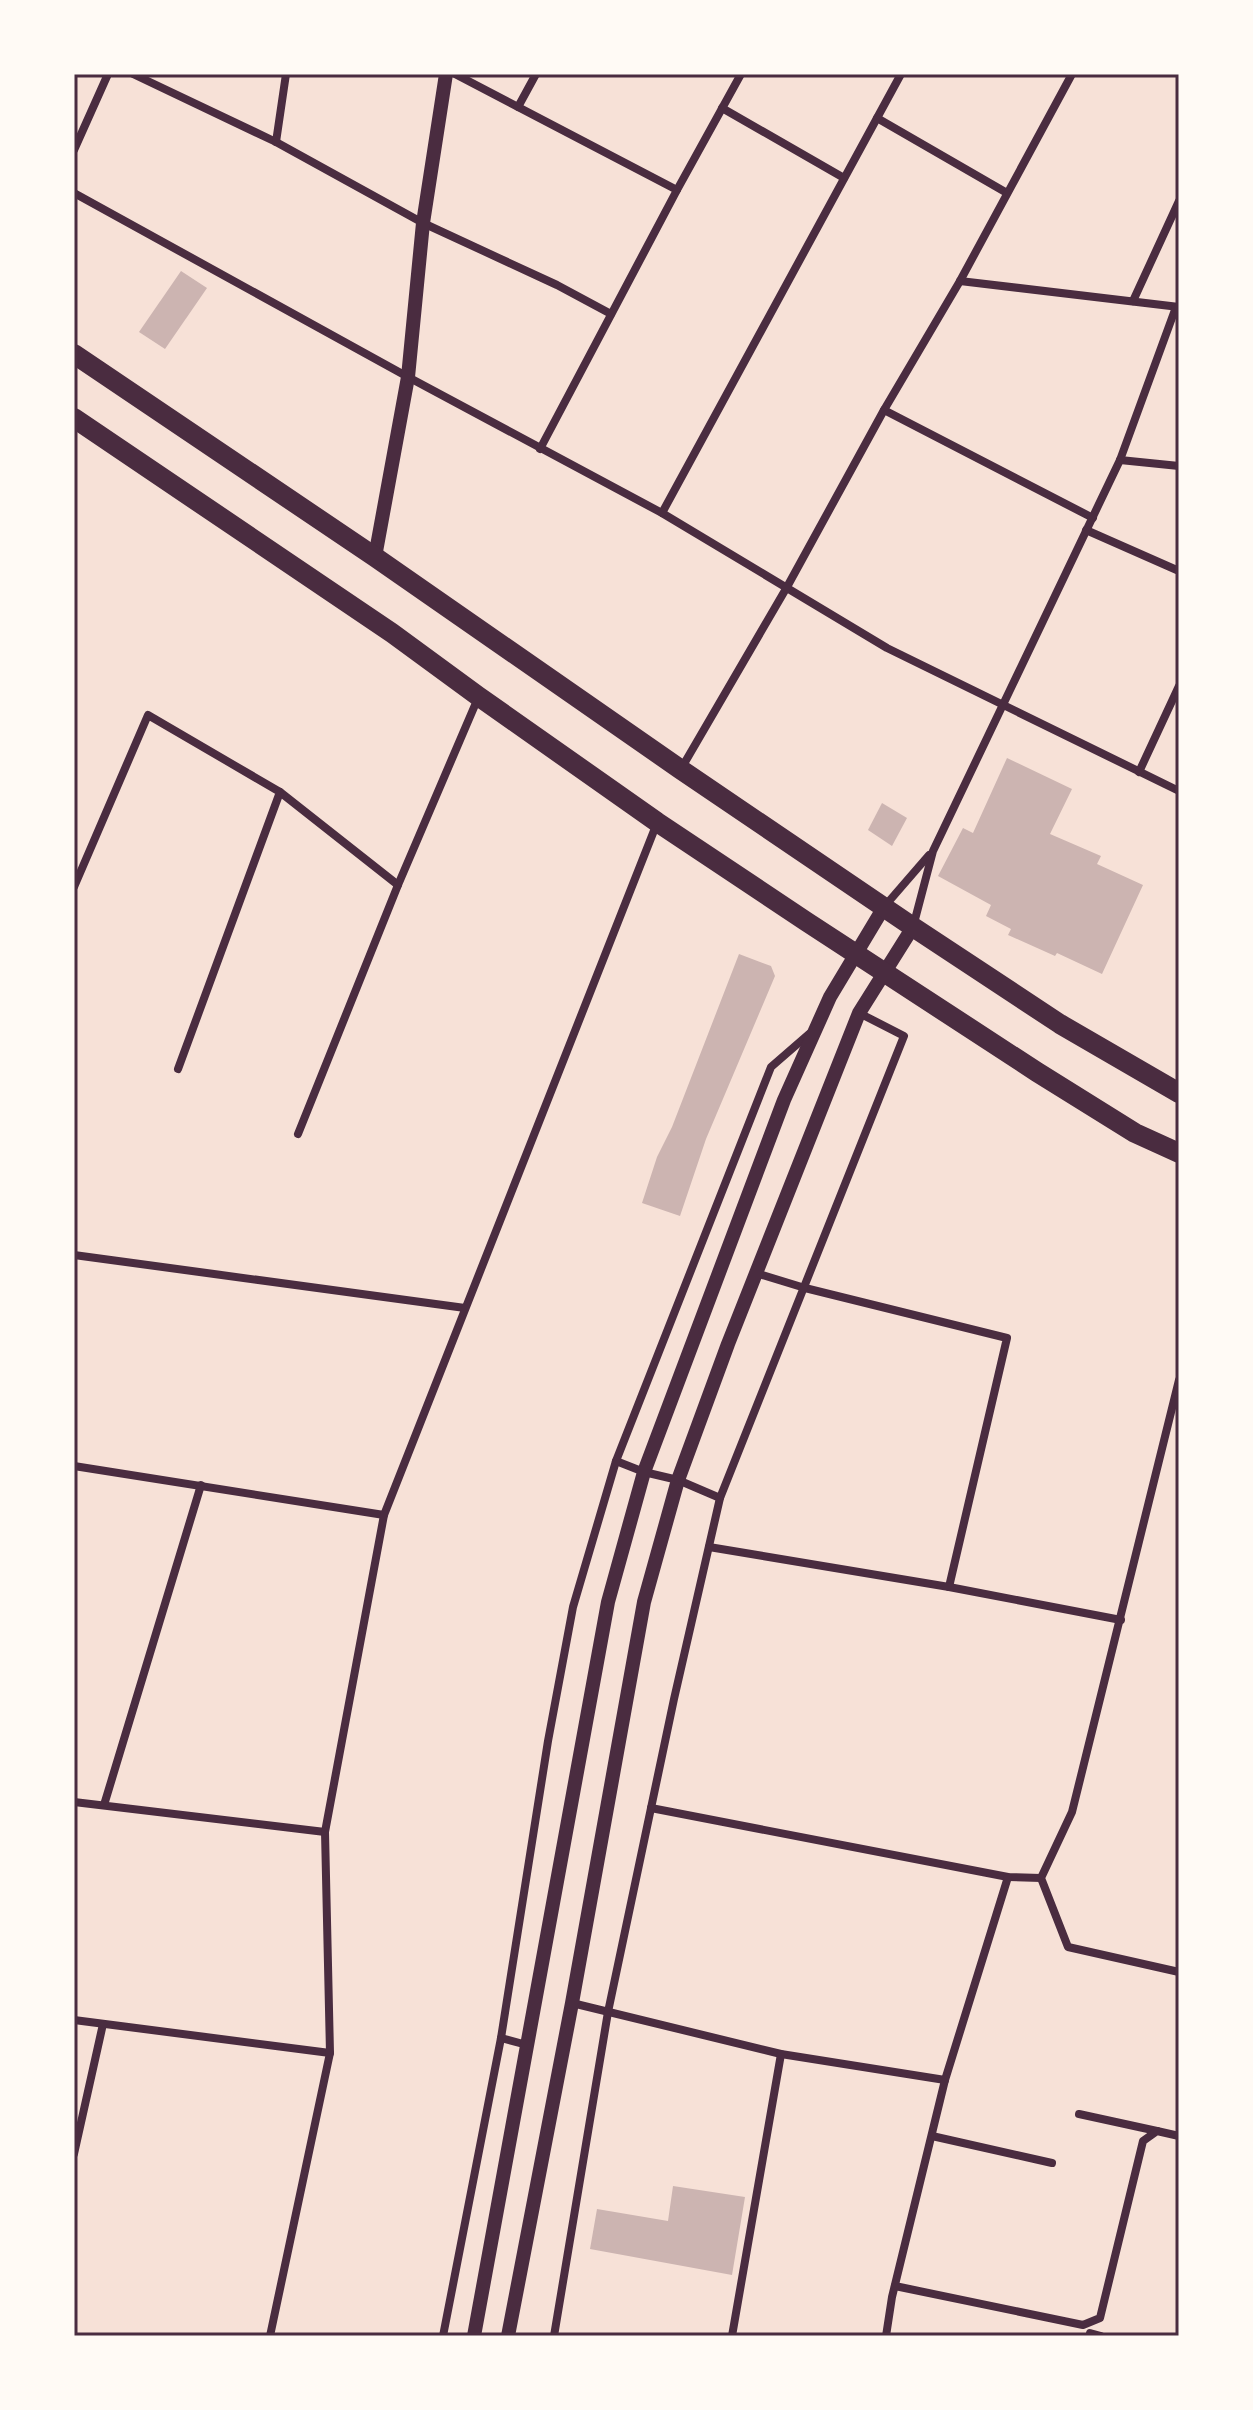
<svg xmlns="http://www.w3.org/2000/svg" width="1253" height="2410" viewBox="0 0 1253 2410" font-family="'Source Sans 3',sans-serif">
  <rect width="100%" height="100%" fill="#f7e1d7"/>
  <g fill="#ccb4b1">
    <polygon points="181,271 207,288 165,349 139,332"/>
    <polygon points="1007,758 1072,789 1050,834 1101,856 1097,864 1143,885 1102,974 1057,953 1055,956 1008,935 1011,929 986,916 991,905 938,876 963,828 973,833"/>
    <polygon points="882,803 907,818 892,846 868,830"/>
    <polygon points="739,954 771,966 775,976 706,1139 680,1216 642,1203 657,1157 672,1127"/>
    <polygon points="673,2186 745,2197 732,2275 590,2249 597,2209 668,2221"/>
  </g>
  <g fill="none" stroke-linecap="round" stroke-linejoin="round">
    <g stroke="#4a2c40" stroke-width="8">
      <polyline points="133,74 276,142 423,223 557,285 611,314"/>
      <polyline points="455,74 677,190"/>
      <polyline points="518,107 536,74"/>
      <polyline points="722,108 844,178"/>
      <polyline points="877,118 1007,193"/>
      <polyline points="276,142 286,74"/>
      <polyline points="74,150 108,74"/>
      <polyline points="74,193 408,377 662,513 887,648 1179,791"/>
      <polyline points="960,281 1179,307"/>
      <polyline points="1133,301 1179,201"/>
      <polyline points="884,410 1093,518"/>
      <polyline points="540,449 677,190 741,74"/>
      <polyline points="1120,460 1179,466"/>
      <polyline points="662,513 901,74"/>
      <polyline points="1086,530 1179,571"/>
      <polyline points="681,769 787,587 884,410 960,281 1072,74"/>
      <polyline points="1139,772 1179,686"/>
      <polyline points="280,792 398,885 298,1134"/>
      <polyline points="398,885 478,698"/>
      <polyline points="74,887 148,715 280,792 178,1069"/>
      <polyline points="884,907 929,855"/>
      <polyline points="913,927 933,851 1120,460 1176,307"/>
      <polyline points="74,1255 465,1308"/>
      <polyline points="756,1273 805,1288 1007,1338 949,1587"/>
      <polyline points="1179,1380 1072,1812 1041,1878 1068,1947 1179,1972"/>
      <polyline points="616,1461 644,1472 678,1480 720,1498"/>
      <polyline points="74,1466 384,1515"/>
      <polyline points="709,1547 949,1587 1121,1620"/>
      <polyline points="74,1802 325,1832"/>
      <polyline points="104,1805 201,1485"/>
      <polyline points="651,1808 1008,1877 1041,1878"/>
      <polyline points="572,2003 781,2054 945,2080"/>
      <polyline points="74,2020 330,2053"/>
      <polyline points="501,2038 527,2045"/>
      <polyline points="1079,2114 1157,2131"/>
      <polyline points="932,2136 1052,2163"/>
      <polyline points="74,2154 103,2024"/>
      <polyline points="895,2286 1083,2325 1100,2318 1143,2141 1157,2131 1179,2136"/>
      <polyline points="1090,2333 1101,2336"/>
      <polyline points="270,2336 330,2053 325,1832 384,1515 657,823"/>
      <polyline points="443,2336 501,2038 548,1741 573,1607 616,1461 771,1067 809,1034"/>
      <polyline points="554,2336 608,2012 674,1699 720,1498 904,1036 859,1013"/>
      <polyline points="732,2336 781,2054"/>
      <polyline points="886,2336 892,2297 945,2080 1008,1877"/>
    </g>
    <g stroke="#4a2c40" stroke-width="14">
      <polyline points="375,557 408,377 423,223 446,74"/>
      <polyline points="474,2336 608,1602 644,1472 784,1100 830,997 884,907"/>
      <polyline points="508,2336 572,2003 644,1602 678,1480 728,1344 859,1013 913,927"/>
    </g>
    <g stroke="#4a2c40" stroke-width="20">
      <polyline points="74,354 375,557 680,769 913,927 1060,1024 1179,1093"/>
      <polyline points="74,418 392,633 478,696 657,822 807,922 1037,1072 1135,1133 1179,1153"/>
    </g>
  </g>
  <rect width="1253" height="2410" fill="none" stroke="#fffaf5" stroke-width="152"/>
  <rect x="76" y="76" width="1101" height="2258" fill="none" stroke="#4a2c40" stroke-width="3"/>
</svg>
